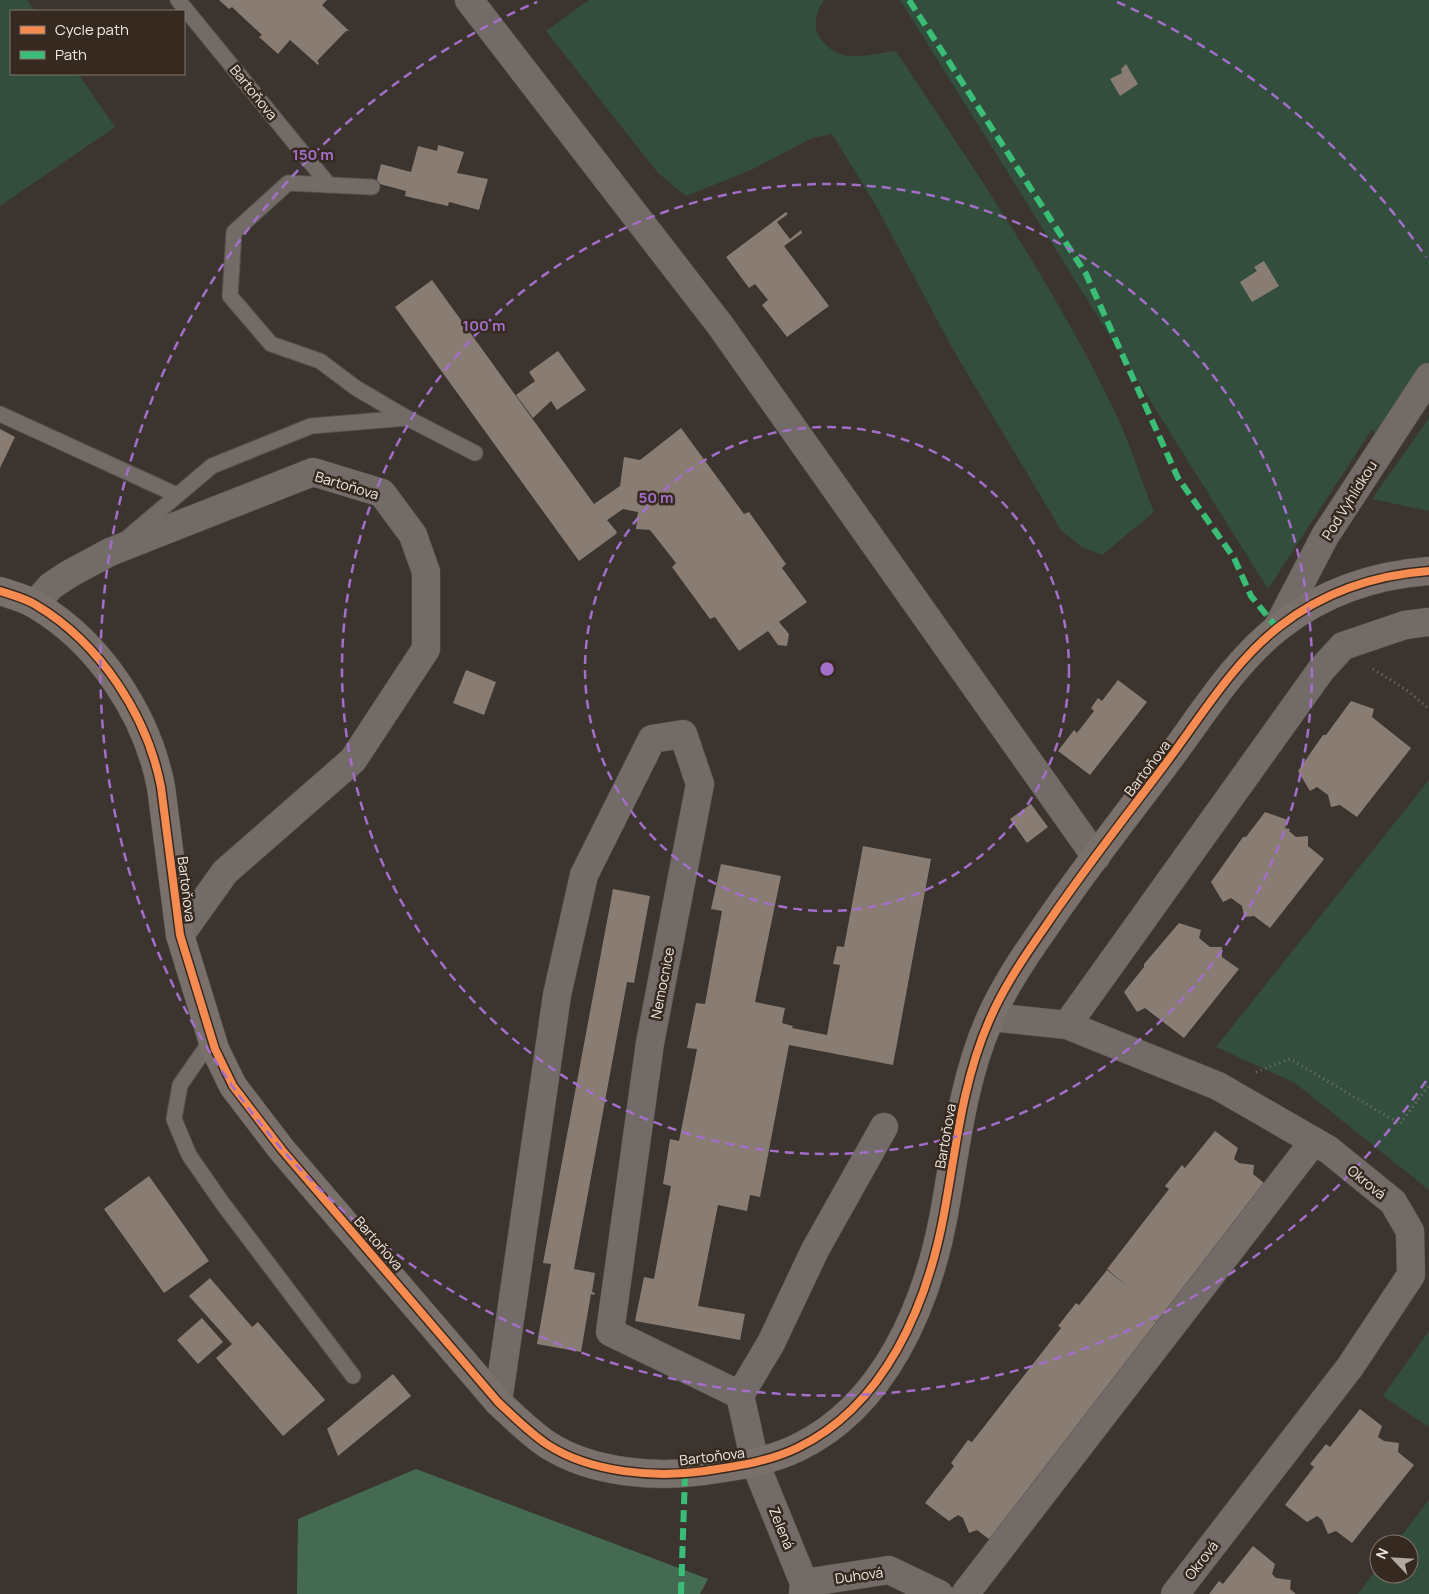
<svg xmlns="http://www.w3.org/2000/svg" width="1429" height="1594" viewBox="0 0 1429 1594" font-family="Manrope,sans-serif">
  <rect width="100%" height="100%" fill="#3c352f"/>
  <g fill="#334e3c">
    <polygon points="0,0 27,0 35,11 11,11 11,74 78,74 115,127 0,206"/>
    <path d="M589,0H824C817,10 812,24 819,36C838,66 865,55 896,51C974,169 1061,295 1120,423C1133,452 1142,483 1154,512L1102,555L1082,547L1061,530L955,353L875,204L832,134L812,138L751,170L686,196L658,173L546,31Z"/>
    <polygon points="900,0 1429,0 1429,362 1377,438 1372,429 1268,589"/>
    <polygon points="1429,418 1429,511 1372,499"/>
    <polygon points="1429,780 1429,1190 1295,1083 1216,1047"/>
    <polygon points="1429,1331 1429,1427 1383,1396"/>
    <polygon points="1429,1500 1429,1594 1358,1594 1379,1566 1379,1574 1409,1574 1409,1544 1395,1544"/>
  </g>
  <polygon fill="#446b52" points="416,1469 708,1579 700,1594 297,1594 298,1519"/>
  <g fill="#887c73">
    <polygon points="219,0 327,0 322,5 349,31 346,31 317,61 319,63 318,65 290,40 278,54 259,37 262,35 232,7 229,9"/>
    <polygon points="1126,64 1138,84 1120,96 1110,79 1122,73 1121,69"/>
    <polygon points="438,145 464,152 457,173 488,179 479,210 449,202 448,206 405,196 406,191 376,183 381,164 411,172 418,146 437,151"/>
    <polygon points="786,212 788,214 777,222 790,239 801,230 802,233 784,246 829,306 787,337 762,305 768,300 755,284 749,288 726,257"/>
    <polygon points="1264,261 1279,286 1252,302 1240,282 1257,271 1254,267"/>
    <polygon points="432,280 594,504 620,486 624,457 640,460 681,428 744,514 749,512 786,564 782,568 807,602 779,622 789,634 787,646 778,645 768,631 739,651 715,617 710,619 672,567 676,563 650,530 636,529 638,512 623,509 607,520 617,532 616,534 579,561 395,307"/>
    <polygon points="558,351 586,390 557,410 551,401 533,418 516,395 535,381 529,372"/>
    <polygon points="0,429 15,437 0,468"/>
    <polygon points="466,670 496,682 484,715 453,703"/>
    <polygon points="1118,680 1147,702 1090,775 1058,751 1074,730 1077,733 1094,711 1091,708 1098,698 1102,701"/>
    <polygon points="1351,701 1374,709 1372,717 1411,748 1357,817 1340,805 1331,807 1328,795 1317,787 1310,791 1298,771 1323,735 1326,735"/>
    <polygon points="1031,804 1048,827 1027,843 1010,819"/>
    <polygon points="1265,812 1288,820 1285,828 1290,829 1289,831 1296,837 1308,836 1308,846 1324,859 1270,928 1254,916 1244,917 1242,906 1231,898 1223,902 1211,882 1243,837 1246,837"/>
    <polygon points="863,846 931,859 893,1065 789,1045 760,1197 750,1195 747,1211 718,1205 698,1306 745,1314 740,1340 635,1321 644,1277 654,1279 671,1186 663,1184 670,1139 679,1141 697,1049 687,1048 696,1003 705,1004 722,911 711,909 721,864 781,876 755,1002 785,1008 782,1023 793,1026 792,1028 827,1035 840,965 833,964 837,946 844,947"/>
    <polygon points="613,889 650,896 634,983 627,982 574,1269 595,1273 592,1292 595,1293 594,1295 591,1294 581,1352 537,1344 551,1264 543,1263"/>
    <polygon points="1179,923 1201,930 1199,938 1210,947 1222,947 1222,957 1239,969 1184,1038 1145,1008 1137,1012 1124,992 1144,967 1144,964"/>
    <polygon points="1215,1131 1238,1148 1234,1159 1239,1163 1254,1165 1253,1174 1269,1187 1161,1325 1151,1318 1162,1327 994,1543 977,1530 969,1533 963,1518 958,1515 949,1521 925,1503 954,1466 951,1463 968,1440 972,1442 1061,1328 1058,1326 1076,1303 1079,1305 1107,1270 1128,1287 1107,1269 1169,1189 1165,1186 1182,1165 1185,1168"/>
    <polygon points="149,1176 209,1261 164,1293 104,1209"/>
    <polygon points="210,1278 252,1327 258,1322 325,1400 283,1436 216,1358 232,1344 189,1296"/>
    <polygon points="202,1318 223,1342 198,1364 177,1340"/>
    <polygon points="393,1374 411,1396 338,1456 327,1429"/>
    <polygon points="1360,1409 1382,1426 1378,1437 1384,1441 1399,1443 1398,1452 1414,1465 1352,1543 1336,1531 1328,1534 1322,1520 1317,1516 1307,1522 1285,1505 1314,1467 1310,1464 1326,1444 1330,1447"/>
    <polygon points="1253,1546 1275,1564 1272,1574 1276,1578 1291,1580 1290,1589 1296,1594 1209,1594 1219,1581 1223,1584"/>
  </g>
  <g fill="none" stroke-linecap="round" stroke-linejoin="round">
    <defs>
      <g id="lane">
        <polyline points="178,0 329,185"/>
        <polyline points="372,187 288,183 234,232 230,296 271,344 320,361 356,388 407,418"/>
        <polyline points="0,414 177,495"/>
        <polyline points="127,538 212,466 311,426 407,418 475,453"/>
        <polyline points="212,1039 180,1085 174,1119 189,1155 223,1204 353,1376"/>
      </g>
      <g id="street">
        <polyline points="469,0 720,325 1096,857"/>
        <polyline points="35,604 51,586 69,574 110,552 313,472 382,493 413,535 426,572 426,649 353,760 225,872 180,935"/>
        <polyline points="1277,628 1325,536 1429,377"/>
        <polyline points="991,1017 1067,1025 1218,1086 1329,1150 1393,1202 1410,1231 1411,1275 1350,1367 1175,1594"/>
        <polyline points="1067,1025 1321,670 1343,646 1405,625 1429,622"/>
        <polyline points="740,1395 771,1343 815,1250 884,1127"/>
        <polyline points="498,1402 557,995 584,875 652,739 683,734 700,784 650,1043 610,1332 740,1395 755,1463 804,1583 803,1594"/>
        <polyline points="804,1583 889,1570 939,1594"/>
        <polyline points="965,1594 1314,1141"/>
      </g>
      <path id="secondary" d="M0,591C12,595 25,598 36,605C100,643 147,715 161,787L180,935L215,1049L233,1086L282,1150L498,1402C514,1417 530,1433 548,1445C592,1473 655,1478 705,1471C736,1466 768,1462 797,1448C885,1406 927,1305 944,1214C956,1149 962,1083 989,1021C1003,988 1024,957 1045,927C1082,872 1123,820 1163,767C1199,720 1232,663 1280,626C1324,592 1374,575 1429,571"/>
    </defs>
    <use href="#lane" stroke="#58514d" stroke-width="17"/>
    <use href="#street" stroke="#58514d" stroke-width="29"/>
    <use href="#secondary" stroke="#58514d" stroke-width="29"/>
    <g stroke="#77716d" stroke-width="3" stroke-dasharray="1 4" stroke-linecap="butt">
      <polyline points="1373,669 1408,691 1429,709"/>
      <polyline points="1256,1072 1290,1059 1400,1124 1429,1085"/>
    </g>
    <use href="#lane" stroke="#726b67" stroke-width="15"/>
    <use href="#street" stroke="#726b67" stroke-width="28"/>
    <use href="#secondary" stroke="#79706b" stroke-width="28"/>
    <g stroke="#3abd76" stroke-width="6" stroke-dasharray="12 6" stroke-linecap="butt">
      <polyline points="909,0 1086,274 1178,478 1234,558 1251,596 1277,628"/>
      <polyline points="681,1594 685,1474"/>
    </g>
    <defs>
      <path id="cycleway" d="M0,591C12,595 25,598 36,605C100,643 147,715 161,787L180,935L215,1049L233,1086L282,1150L498,1402C514,1417 530,1433 548,1445C592,1473 655,1478 705,1471C736,1466 768,1462 797,1448C885,1406 927,1305 944,1214C956,1149 962,1083 989,1021C1003,988 1024,957 1045,927C1082,872 1123,820 1163,767C1199,720 1232,663 1280,626C1324,592 1374,575 1429,571"/>
    </defs>
    <use href="#cycleway" stroke="#362a20" stroke-width="11"/>
    <use href="#cycleway" stroke="#f68b52" stroke-width="8"/>
  </g>
  <g fill="none" stroke="#a46ecb" stroke-width="2.5" stroke-dasharray="9 6">
    <circle cx="827" cy="669" r="242"/>
    <circle cx="827" cy="669" r="485"/>
    <path d="M1426 1081A727 727 0 1 1 537 2M1117 2A727 727 0 0 1 1426 257"/>
  </g>
  <g text-anchor="middle" dominant-baseline="central" stroke-width="5" stroke-linejoin="round" paint-order="stroke">
    <g font-size="14" fill="#f1e8e2" stroke="#362a20">
      <text transform="translate(254 92) rotate(51)">Bartoňova</text>
      <text transform="translate(347 485) rotate(17)">Bartoňova</text>
      <text transform="translate(1349 500) rotate(-58)">Pod Vyhlídkou</text>
      <text transform="translate(1147 768) rotate(-53)">Bartoňova</text>
      <text transform="translate(187 889) rotate(83)">Bartoňova</text>
      <text transform="translate(662 983) rotate(-79)">Nemocnice</text>
      <text transform="translate(945 1136) rotate(-80)">Bartoňova</text>
      <text transform="translate(1367 1182) rotate(39)">Okrová</text>
      <text transform="translate(379 1243) rotate(49)">Bartoňova</text>
      <text transform="translate(712 1456) rotate(-7)">Bartoňova</text>
      <text transform="translate(782 1528) rotate(68)">Zelená</text>
      <text transform="translate(1201 1560) rotate(-52)">Okrová</text>
      <text transform="translate(859 1575) rotate(-8)">Duhová</text>
    </g>
  </g>
  <circle cx="827" cy="669" r="8" fill="#a46ecb" stroke="#362a20" stroke-width="2.5"/>
  <g font-size="15" text-anchor="middle" font-weight="bold" fill="#a46ecb" stroke="#362a20" stroke-width="5" stroke-linejoin="round" paint-order="stroke">
    <text x="313" y="160">150 m</text>
    <text x="484" y="331">100 m</text>
    <text x="656" y="503">50 m</text>
  </g>
  <rect x="10" y="10" width="175" height="65" fill="#362a20" stroke="#81766e"/>
  <rect x="20" y="26" width="25" height="8" fill="#f68b52" stroke="#81766e"/>
  <text x="55" y="35" font-size="15" fill="#f1e8e2">Cycle path</text>
  <rect x="20" y="51" width="25" height="8" fill="#3abd76" stroke="#81766e"/>
  <text x="55" y="60" font-size="15" fill="#f1e8e2">Path</text>
  <g transform="translate(1394 1559) rotate(295)"><circle r="24" fill="#362a20" stroke="#81766e"/>
  <path d="M0-4L9 19L0 12L-9 19Z" fill="#b2a9a3"/>
  <text y="-8" font-size="14" font-weight="bold" text-anchor="middle" fill="#f1e8e2">N</text>
  </g>
</svg>
